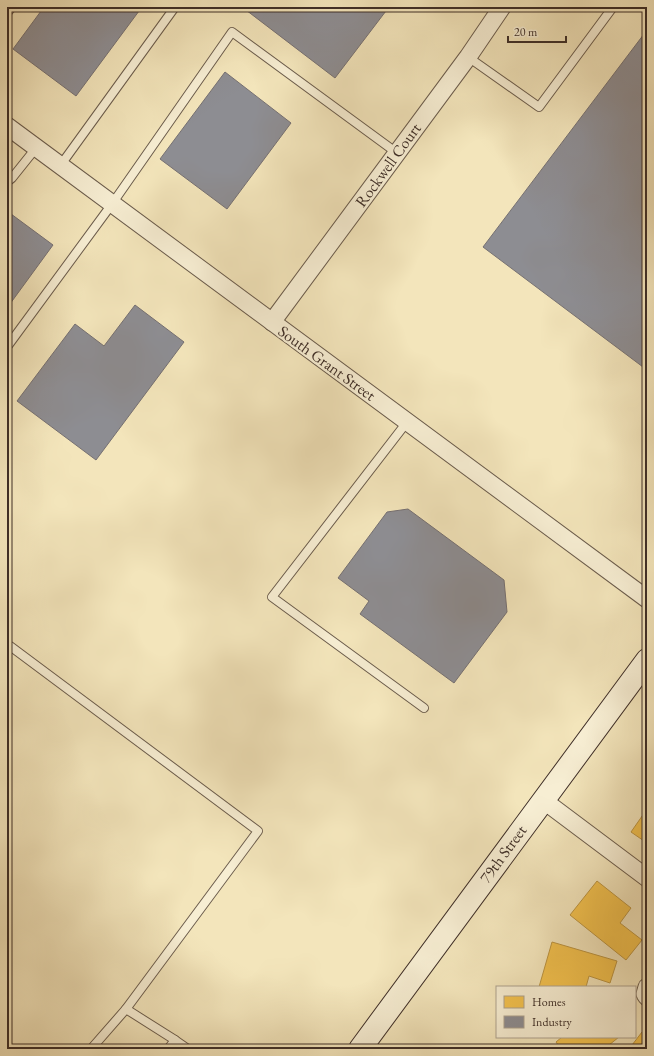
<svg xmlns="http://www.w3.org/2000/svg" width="654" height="1056" viewBox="0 0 654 1056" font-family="'EB Garamond',serif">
  <rect width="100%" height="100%" fill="#f3e5bb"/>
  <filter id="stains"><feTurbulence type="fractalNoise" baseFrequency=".005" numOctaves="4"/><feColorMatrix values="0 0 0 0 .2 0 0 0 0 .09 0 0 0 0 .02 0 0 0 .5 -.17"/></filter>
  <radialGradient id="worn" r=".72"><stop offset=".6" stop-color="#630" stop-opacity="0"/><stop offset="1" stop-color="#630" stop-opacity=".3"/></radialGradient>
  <g fill="#f2c14e" stroke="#bc9542">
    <polygon points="647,809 647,843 631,832"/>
    <polygon points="597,881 631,908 620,923 642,940 626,960 570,915"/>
    <polygon points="552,942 617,961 610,983 589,976 586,987 539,987"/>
    <polygon points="642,1032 647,1036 647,1049 629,1049"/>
    <polygon points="562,1037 619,1037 604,1049 561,1049 556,1042"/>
  </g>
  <g fill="#8d8d92" stroke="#757072">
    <polygon points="44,7 142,7 76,96 13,49"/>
    <polygon points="242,7 389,7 335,78"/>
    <polygon points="647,30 647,370 483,247"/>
    <polygon points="225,72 291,123 227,209 160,159"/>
    <polygon points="7,211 53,245 7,308"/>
    <polygon points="135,305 184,342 96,460 17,401 75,324 104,346"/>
    <polygon points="408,509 504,580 507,612 454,683 360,614 369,601 338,578 387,512"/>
  </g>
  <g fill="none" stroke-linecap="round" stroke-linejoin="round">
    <defs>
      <g id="lane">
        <polyline points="7,13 12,7"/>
        <polyline points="468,57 539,107 613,7"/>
        <polyline points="60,166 175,7"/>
        <polyline points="7,182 12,178 36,148"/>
        <polyline points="7,347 112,204 232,32 397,153"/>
        <polyline points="407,422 272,597 424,708"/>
        <polyline points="7,650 10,646 258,831 126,1009 175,1040"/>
        <polyline points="7,1047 10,1049"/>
        <polyline points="91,1049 126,1009"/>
        <polyline points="168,1049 175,1040 188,1049"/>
      </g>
      <g id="street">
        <polyline points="7,126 647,599"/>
        <polyline points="272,322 468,57 502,7"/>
        <polyline points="543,800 647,878"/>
        <polyline points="647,987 645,994 647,997"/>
      </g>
      <polyline id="secondary" points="360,1049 647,660"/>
    </defs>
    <use href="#lane" stroke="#6b5c4c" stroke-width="10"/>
    <use href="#street" stroke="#6b5c4c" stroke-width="19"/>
    <use href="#secondary" stroke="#3e2e27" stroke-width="24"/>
    <use href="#lane" stroke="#f7eed3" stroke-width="8"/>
    <use href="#street" stroke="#f7eed3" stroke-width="17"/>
    <use href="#secondary" stroke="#f7eed3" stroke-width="22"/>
  </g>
  <g text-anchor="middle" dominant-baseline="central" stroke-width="4" stroke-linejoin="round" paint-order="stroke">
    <g font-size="16" fill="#3e2e27" stroke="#f7eed3">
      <text transform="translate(388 165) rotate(-54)">Rockwell Court</text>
      <text transform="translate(327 363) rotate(36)">South Grant Street</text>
      <text transform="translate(503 854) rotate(-54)">79th Street</text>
    </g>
  </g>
  <rect width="654" height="1056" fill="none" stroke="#f3e5bb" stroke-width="24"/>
  <rect x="8" y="8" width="638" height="1040" fill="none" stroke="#3e2e27" stroke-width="2"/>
  <rect x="12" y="12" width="630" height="1032" fill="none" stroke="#3e2e27"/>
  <rect x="496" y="986" width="140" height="52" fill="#f7eed3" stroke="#ada18e"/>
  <rect x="504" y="996" width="20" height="12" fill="#f2c14e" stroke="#ada18e"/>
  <text x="532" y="1006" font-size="12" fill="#3e2e27">Homes</text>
  <rect x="504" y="1016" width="20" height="12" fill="#8d8d92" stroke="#ada18e"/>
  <text x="532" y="1026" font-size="12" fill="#3e2e27">Industry</text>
  <path d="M508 36v6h58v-6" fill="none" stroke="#3e2e27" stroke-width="2"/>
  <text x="514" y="36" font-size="12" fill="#3e2e27" stroke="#f7eed3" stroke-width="3" paint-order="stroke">20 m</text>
  <rect width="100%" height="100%" filter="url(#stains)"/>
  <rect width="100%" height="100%" fill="url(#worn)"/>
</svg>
